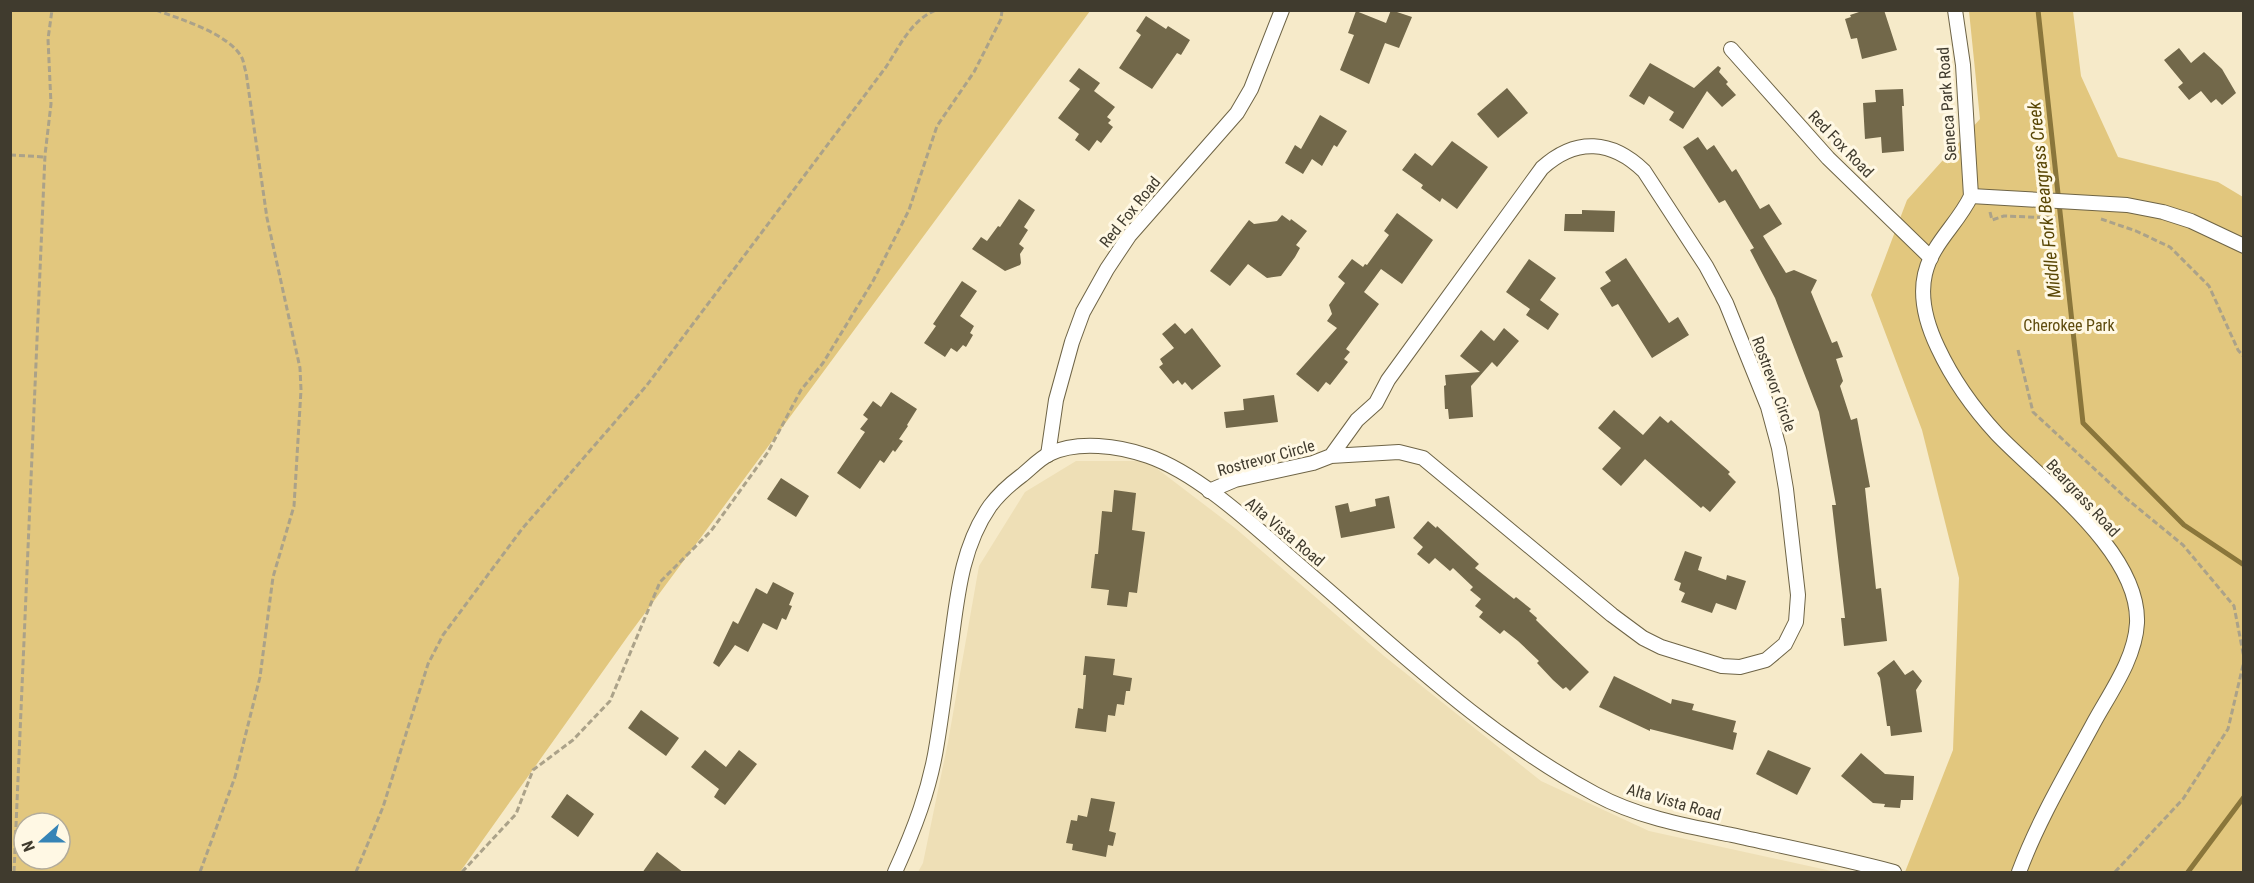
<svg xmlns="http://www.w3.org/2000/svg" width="2254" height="883" viewBox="0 0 2254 883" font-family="'Roboto Condensed',sans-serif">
  <rect width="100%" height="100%" fill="#f6eac9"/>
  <polygon fill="#eedfb6" points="1076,461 1147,461 1235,528 1384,656 1541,781 1649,831 1836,872 918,872 923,863 948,742 979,566 1025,492"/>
  <g fill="#e2c77e" fill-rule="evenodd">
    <path d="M10,11L11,10L1090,11L628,636L460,872H11ZM24,823H60V859H24Z"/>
    <polygon points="1969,11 2073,11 2081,76 2118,157 2218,182 2243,197 2243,872 1905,872 1953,750 1959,578 1922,430 1871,295 1907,200 1980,119"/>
  </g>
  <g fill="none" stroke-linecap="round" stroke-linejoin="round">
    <g stroke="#8a763b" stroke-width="5">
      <polyline points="2038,10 2083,423 2184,525 2244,565"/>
      <polyline points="2188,872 2244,797"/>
    </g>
  </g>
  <g fill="#72684a">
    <polygon points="1391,10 1412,17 1399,48 1385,43 1369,84 1340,70 1354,35 1348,33 1356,11 1386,23"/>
    <polygon points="1865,10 1884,10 1897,50 1862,59 1857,38 1851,39 1845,19 1851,17 1850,15"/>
    <polygon points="1146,16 1166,29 1168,26 1190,40 1181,55 1177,53 1152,89 1119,68 1141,35 1136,31"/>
    <polygon points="2179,48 2191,63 2204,52 2222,69 2236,93 2222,105 2216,99 2211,103 2201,91 2189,100 2178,87 2183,83 2164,60"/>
    <polygon points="1650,63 1694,88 1718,66 1721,68 1719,72 1728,82 1726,84 1736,95 1722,107 1707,91 1683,129 1669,120 1674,112 1649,96 1644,105 1629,96"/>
    <polygon points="1079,68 1100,83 1094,91 1115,107 1107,117 1111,120 1108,123 1113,127 1101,143 1097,140 1089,151 1075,140 1079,134 1058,118 1080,89 1069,81"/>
    <polygon points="1507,88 1528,113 1498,138 1477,114"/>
    <polygon points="1903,89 1904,106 1902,106 1904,151 1882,153 1881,137 1865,139 1863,103 1876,102 1875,90"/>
    <polygon points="1320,115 1347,131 1337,147 1334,145 1322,166 1312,159 1303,174 1285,163 1295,145 1301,149"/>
    <polygon points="1698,137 1707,150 1714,145 1732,172 1736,169 1760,209 1769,204 1782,224 1763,236 1786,273 1794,270 1817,280 1811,292 1832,343 1837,341 1843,357 1836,359 1843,381 1840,386 1851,420 1857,418 1870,487 1865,488 1876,589 1881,588 1887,641 1844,646 1841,618 1845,618 1832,505 1836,505 1819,412 1775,298 1750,250 1754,248 1725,200 1719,203 1683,147"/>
    <polygon points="1452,141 1488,167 1457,209 1442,198 1440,202 1421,188 1423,185 1402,170 1415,153 1432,166"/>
    <polygon points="1019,199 1035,210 1024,227 1028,230 1019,244 1024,248 1020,254 1021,263 1020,265 1005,271 972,249 981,237 987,241 998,226 1000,227"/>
    <polygon points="1582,210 1615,211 1614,232 1564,231 1565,214 1582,214"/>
    <polygon points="1397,213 1433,240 1402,284 1381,269 1364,292 1379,304 1346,349 1350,352 1344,359 1348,362 1330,385 1326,382 1318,392 1296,374 1337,328 1327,321 1332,314 1329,305 1345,283 1338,277 1352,259 1363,267 1365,264 1367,265 1389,235 1384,231"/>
    <polygon points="1282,215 1290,221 1291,219 1307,231 1296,245 1300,248 1295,257 1281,276 1267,278 1248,264 1230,286 1210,271 1249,220 1254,224 1277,221"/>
    <polygon points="1626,258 1669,323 1678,317 1689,335 1652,358 1618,304 1612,307 1600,288 1611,281 1605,272"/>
    <polygon points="1529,259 1556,278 1540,300 1559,314 1548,330 1526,315 1530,309 1506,292"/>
    <polygon points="962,281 977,291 960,316 974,326 970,333 973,335 966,347 963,345 957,352 951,348 945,357 924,343 936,326 933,324"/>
    <polygon points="1175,323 1185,334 1192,328 1221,366 1192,390 1185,382 1182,385 1178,380 1173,384 1159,367 1163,364 1160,359 1174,348 1162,334"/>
    <polygon points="1504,328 1519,341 1497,367 1492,362 1471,386 1473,417 1449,419 1448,409 1445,409 1444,386 1446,385 1445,375 1480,372 1460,356 1481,330 1494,341"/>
    <polygon points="891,392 917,409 907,425 908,426 899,439 903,441 895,452 893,450 884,463 880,460 860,489 837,473 865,432 860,429 868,419 863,415 873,401 881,407"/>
    <polygon points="1274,395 1278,422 1226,428 1224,412 1244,410 1243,399"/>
    <polygon points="1614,410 1643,435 1660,416 1668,423 1671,420 1730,472 1728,474 1736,482 1710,512 1703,506 1701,508 1645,459 1621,486 1602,469 1621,448 1598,428"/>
    <polygon points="781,478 809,496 796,517 767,499"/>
    <polygon points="1114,490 1136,493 1132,530 1145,532 1137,593 1129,592 1127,607 1107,605 1109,590 1091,588 1095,554 1098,554 1102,511 1112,512"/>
    <polygon points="1389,496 1395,528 1341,538 1335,506 1348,503 1350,512 1376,506 1375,499"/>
    <polygon points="1428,521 1436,528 1437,526 1479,564 1475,568 1514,599 1516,597 1531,609 1529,611 1537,618 1536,620 1589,672 1570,691 1566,687 1563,689 1553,680 1537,663 1539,661 1518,641 1504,630 1500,634 1479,617 1483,612 1475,606 1481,599 1470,590 1473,587 1453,568 1450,571 1435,558 1429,564 1417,554 1423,547 1413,538"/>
    <polygon points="1685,551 1702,557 1698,570 1726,580 1727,575 1746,581 1736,610 1716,603 1712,613 1681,602 1685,593 1679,590 1681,583 1674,580"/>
    <polygon points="773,582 794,593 789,605 792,606 786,620 782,618 777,630 763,623 748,652 735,645 719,667 713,663 733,621 738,624 756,588 767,594"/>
    <polygon points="1085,656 1115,659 1113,675 1132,678 1130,691 1126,691 1124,705 1117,704 1115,716 1108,715 1106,732 1075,728 1078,708 1083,709 1086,675 1083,675"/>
    <polygon points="1894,660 1905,675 1913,670 1922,681 1916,690 1922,732 1891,736 1890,726 1887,726 1880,678 1877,673"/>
    <polygon points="1614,676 1671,704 1672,699 1694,704 1692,710 1736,721 1733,732 1737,733 1733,750 1650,729 1650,731 1599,707"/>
    <polygon points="641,710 679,738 666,756 628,728"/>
    <polygon points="705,750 726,767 739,750 757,764 725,805 714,797 719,789 691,767"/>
    <polygon points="1768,750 1811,768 1797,795 1756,774"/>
    <polygon points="1861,753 1885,774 1914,776 1913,800 1901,800 1900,808 1884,807 1885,804 1873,803 1841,776"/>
    <polygon points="567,794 594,814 578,837 551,817"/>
    <polygon points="1091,798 1115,802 1109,831 1116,833 1113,846 1108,845 1106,857 1072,850 1073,844 1066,843 1071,820 1077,821 1078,815 1087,817"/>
    <polygon points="657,852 684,873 642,873"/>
  </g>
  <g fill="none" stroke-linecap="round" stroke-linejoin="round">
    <defs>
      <g id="minor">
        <path d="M1955,10L1963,65L1971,196C1958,224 1932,243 1925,274C1919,300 1927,325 1938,348C1953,380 1973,408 1997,434C2042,481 2140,552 2137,623C2135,660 2109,694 2092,726C2066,774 2038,821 2019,872"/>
        <polyline points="1731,49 1828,158 1931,258"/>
        <polyline points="1971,196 2127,205 2163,212 2191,221 2244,246"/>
        <polyline points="1048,455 1056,400 1072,342 1083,312 1107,269 1129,236 1237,113 1251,89 1282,10"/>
        <path d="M1209,491L1235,480L1313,463L1331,456L1357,420L1376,403L1388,380L1542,168C1576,137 1612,140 1644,171L1706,266L1726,303L1768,407L1779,448L1786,489L1798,595L1796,622L1785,644L1766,660L1740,667L1722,666L1661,647L1643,638L1612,615L1423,458L1399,452L1331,456"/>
        <path d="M895,872C914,830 930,789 937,743C943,707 947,671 952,636C958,590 963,545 990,506C999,494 1009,485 1021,476C1030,469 1039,459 1049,454C1078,440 1119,446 1148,456C1200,474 1257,529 1299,565C1394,646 1485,735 1595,794C1637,817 1686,826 1732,835C1786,847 1841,858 1894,872"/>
      </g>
    </defs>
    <use href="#minor" stroke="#6e6446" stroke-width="16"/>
    <g stroke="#aba289" stroke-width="3" stroke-dasharray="6 3" stroke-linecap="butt">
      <path d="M156,10C180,19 230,34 242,58C244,62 244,67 246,72L267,218L300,368L301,390L294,506L273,577L260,677L235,777L200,872"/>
      <polyline points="10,155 45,157"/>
      <polyline points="1990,212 1992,220 2004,216 2056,218"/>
      <polyline points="2101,219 2136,231 2170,247 2209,286 2238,350 2244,357"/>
      <polyline points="2018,350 2033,412 2127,499 2183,545 2234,606 2244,658"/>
      <polyline points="14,872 45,155 51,104 48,39 52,10"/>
      <path d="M356,872L383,807L428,664L443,635L522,529L647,385L886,67C899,47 912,19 936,10"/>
      <polyline points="462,872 516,814 533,770 573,740 610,701 660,582 711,531 768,452 801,390 823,363 873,281 909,210 937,126 974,72 1001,19 1002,10"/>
      <polyline points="2115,872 2183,799 2228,729 2244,661"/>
    </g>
    <use href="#minor" stroke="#fff" stroke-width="14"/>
  </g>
  <g text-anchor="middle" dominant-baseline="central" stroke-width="6" stroke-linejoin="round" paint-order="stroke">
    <g font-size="16" fill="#403b2e" stroke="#fff8e4">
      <text transform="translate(1947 104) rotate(-94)">Seneca Park Road</text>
      <text transform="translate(1841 144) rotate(46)">Red Fox Road</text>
      <text transform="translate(1130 212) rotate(-51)">Red Fox Road</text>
      <text transform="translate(1774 384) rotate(70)">Rostrevor Circle</text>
      <text transform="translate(1266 458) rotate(-15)">Rostrevor Circle</text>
      <text transform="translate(2083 498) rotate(47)">Beargrass Road</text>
      <text transform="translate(1285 532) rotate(40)">Alta Vista Road</text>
      <text transform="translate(1674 802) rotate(16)">Alta Vista Road</text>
    </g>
    <g font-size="16" fill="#5f4b0d" stroke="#fff8e4">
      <text x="2069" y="325">Cherokee Park</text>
    </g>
    <g font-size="18" font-style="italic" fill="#584503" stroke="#fff8e4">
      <text transform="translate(2044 200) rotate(-96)">Middle Fork Beargrass Creek</text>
    </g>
  </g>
  <rect width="2254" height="883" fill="none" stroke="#403b2e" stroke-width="24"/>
  <g transform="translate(42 841) rotate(249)"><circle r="28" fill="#fff8e4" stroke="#b3ac9b" stroke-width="1.5"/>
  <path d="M0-4.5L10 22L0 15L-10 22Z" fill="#3684b6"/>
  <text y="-9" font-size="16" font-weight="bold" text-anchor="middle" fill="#403b2e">N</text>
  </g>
</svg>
